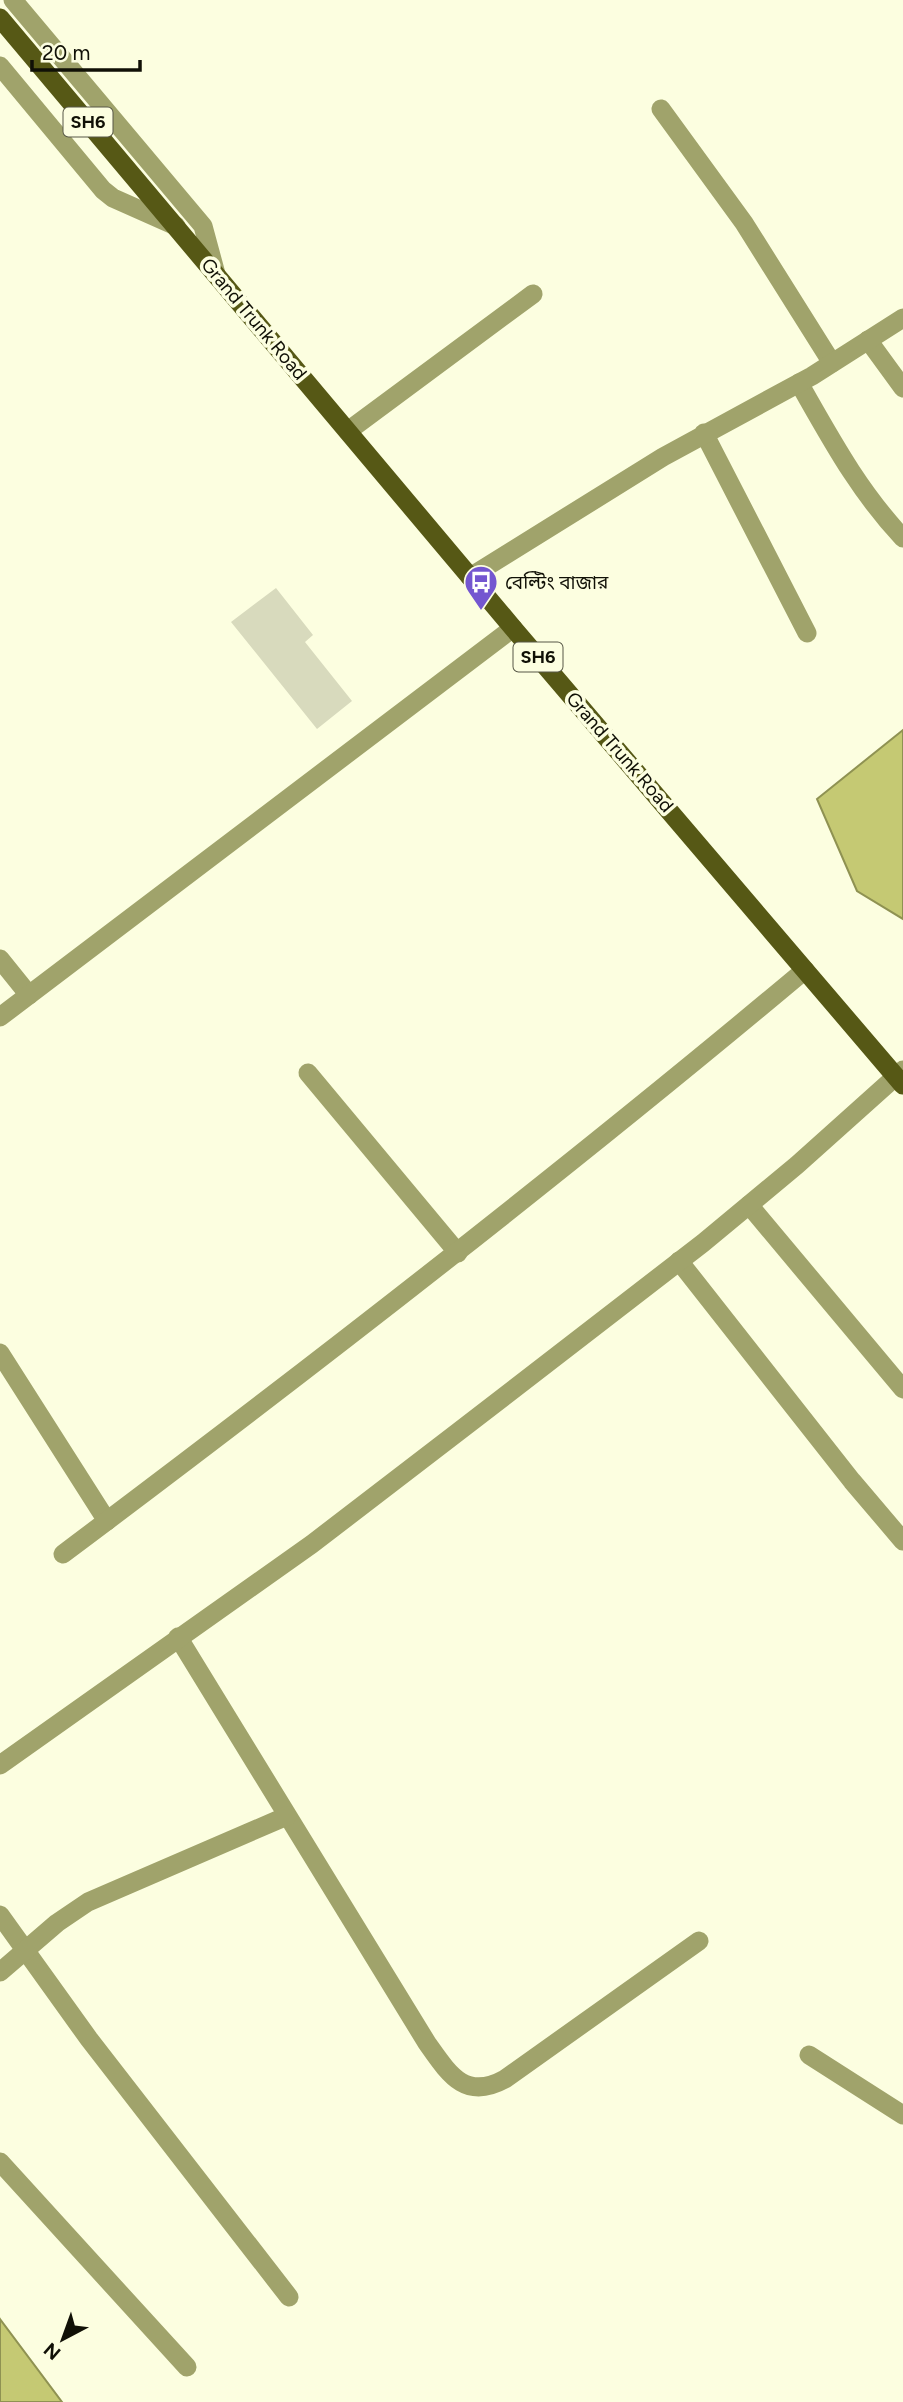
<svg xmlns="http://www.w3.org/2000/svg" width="903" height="2402" viewBox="0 0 903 2402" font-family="Figtree,'Noto Sans Bengali',sans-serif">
  <rect width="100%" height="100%" fill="#fcfee0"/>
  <g fill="#c5c973" stroke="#8f9252" stroke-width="2">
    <polygon points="903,730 903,919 857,891 817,799"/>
    <polygon points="0,2319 62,2402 0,2402"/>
  </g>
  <polygon fill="#d8dabd" points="276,588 313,635 305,642 352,701 317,729 231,622"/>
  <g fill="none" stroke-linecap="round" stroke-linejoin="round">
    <g stroke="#a0a36b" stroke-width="19">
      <polyline points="13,0 203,226 216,274"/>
      <polyline points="661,109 744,223 832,363"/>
      <polyline points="868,340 903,388"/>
      <path d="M799,383C831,439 858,490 903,538"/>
      <polyline points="348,431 533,294"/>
      <polyline points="704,433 807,633"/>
      <polyline points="470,577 663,457 812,376 903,318"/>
      <polyline points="0,959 29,995"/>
      <polyline points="0,1017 513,628"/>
      <polyline points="308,1073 458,1253"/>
      <polyline points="749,1205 903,1389"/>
      <polyline points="679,1261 852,1481 903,1541"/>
      <polyline points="0,1353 107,1521"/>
      <path d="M63,1554C315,1365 564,1172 805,970"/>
      <path d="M178,1637L427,2043C449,2074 465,2101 505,2079L699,1941"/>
      <polyline points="0,1765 312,1544 458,1432 703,1243 797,1165 903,1070"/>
      <polyline points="0,1915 89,2039 289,2297"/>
      <polyline points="0,1972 57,1923 88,1902 287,1816"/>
      <polyline points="809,2055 903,2115"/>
      <polyline points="0,2162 187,2367"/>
    </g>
    <polyline stroke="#a0a36b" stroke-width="19" points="0,66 103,190 113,198 176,226"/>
    <polyline stroke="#565815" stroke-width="19" points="0,18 513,628 903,1085"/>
  </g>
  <defs>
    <symbol id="bus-pin" viewBox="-11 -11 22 30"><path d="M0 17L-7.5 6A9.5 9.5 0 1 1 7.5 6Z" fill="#7456d0" stroke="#fcfee0"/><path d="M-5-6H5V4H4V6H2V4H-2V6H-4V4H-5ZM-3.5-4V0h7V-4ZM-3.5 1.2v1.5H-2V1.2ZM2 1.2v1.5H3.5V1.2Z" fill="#fff"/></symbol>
  </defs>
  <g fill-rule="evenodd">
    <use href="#bus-pin" x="462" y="563" width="38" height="52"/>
  </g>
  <g text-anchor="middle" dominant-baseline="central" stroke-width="7" stroke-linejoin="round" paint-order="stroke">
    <g fill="#fcfee0" stroke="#575747" stroke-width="2">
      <rect x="63.5" y="107.5" width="49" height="29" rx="5"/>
      <rect x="513.5" y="642.5" width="49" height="29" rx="5"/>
    </g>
    <g font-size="18" font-weight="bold" fill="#101006">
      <text x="88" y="122">SH6</text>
      <text x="538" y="657">SH6</text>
    </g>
    <g font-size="19" fill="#101006" stroke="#fcfee0">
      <text transform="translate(254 319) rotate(50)">Grand Trunk Road</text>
      <text transform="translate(620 752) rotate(49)">Grand Trunk Road</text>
    </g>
    <g font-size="19" fill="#101006" stroke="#fcfee0" text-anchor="start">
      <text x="505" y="582">বেল্টিং বাজার</text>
    </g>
  </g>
  <g transform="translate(63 2339) rotate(221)" stroke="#fcfee0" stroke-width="5" paint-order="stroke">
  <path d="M0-5L12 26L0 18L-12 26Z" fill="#101006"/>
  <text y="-10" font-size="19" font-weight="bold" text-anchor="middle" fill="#101006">N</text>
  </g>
  <path d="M32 60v10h108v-10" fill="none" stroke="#101006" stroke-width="3.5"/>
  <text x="42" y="60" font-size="21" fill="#101006" stroke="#fcfee0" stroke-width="5" paint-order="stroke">20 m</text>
</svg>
